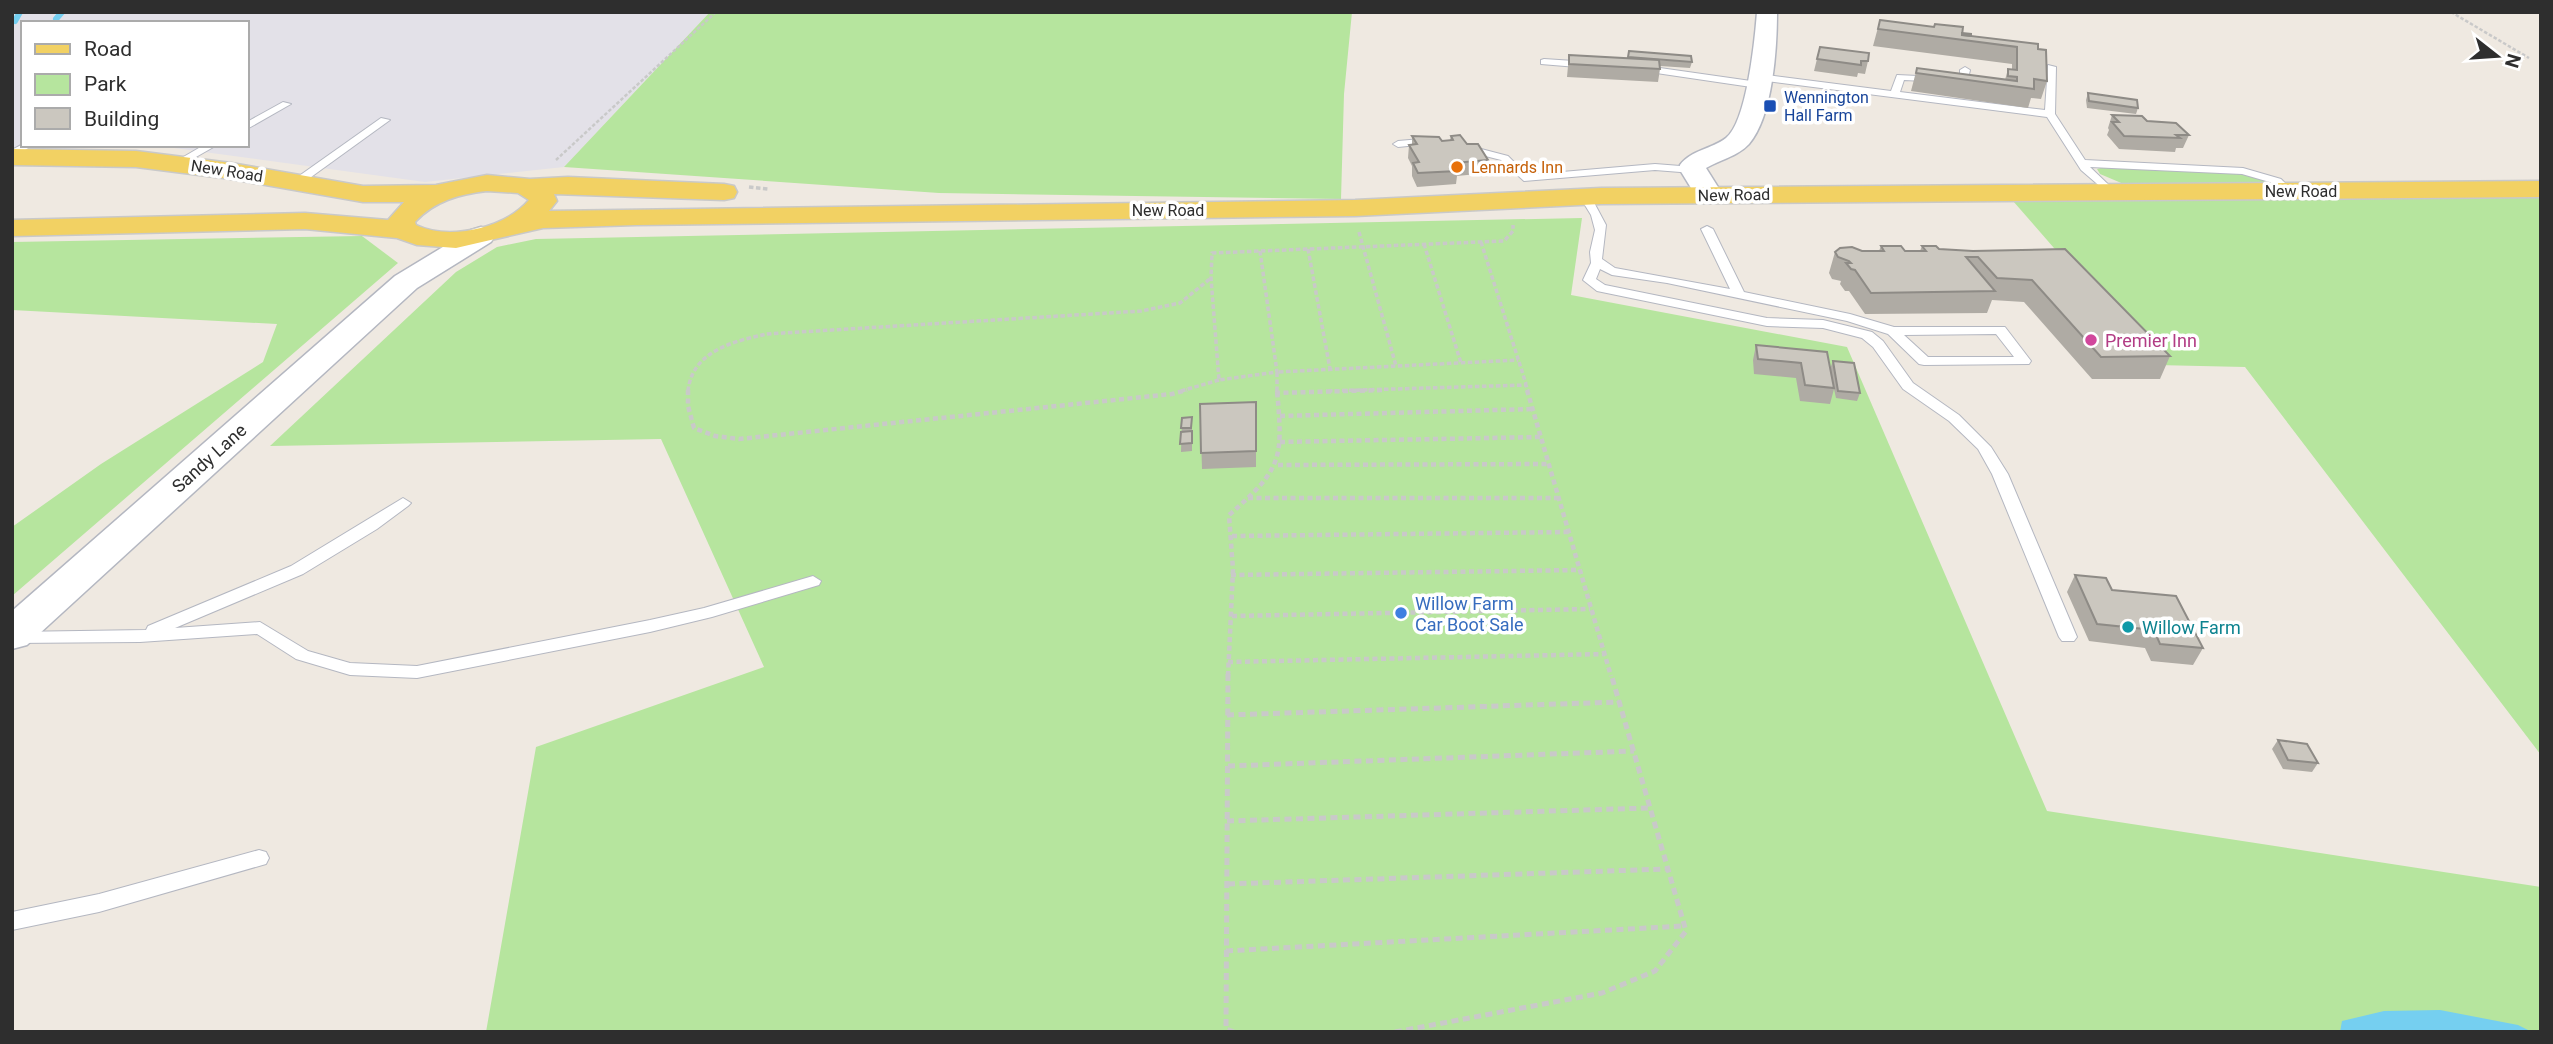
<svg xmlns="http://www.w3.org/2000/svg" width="2553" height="1044" viewBox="0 0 2553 1044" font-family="Roboto,sans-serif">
  <rect width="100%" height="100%" fill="#efe9e1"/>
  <polygon fill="#e3e1e8" points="710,12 564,167 425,182 152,145 247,145 247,23 23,23 23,145 118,145 12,153 12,13"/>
  <g fill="#b6e59e">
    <polygon points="710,12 1352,12 1344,94 1341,199 939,193 564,167"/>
    <path d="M2104,167C2145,169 2238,163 2269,184L2126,185L2100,174L2097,169Z"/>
    <polygon points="2541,189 2541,755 2245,367 2156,365 2006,193"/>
    <polygon points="1582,218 1571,295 1847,347 2047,811 2541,887 2541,1032 486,1032 536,747 764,667 661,439 270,446 456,272 497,247 536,239"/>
    <polygon points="362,236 398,263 12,596 12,527 101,464 263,362 277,324 12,310 12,242"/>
  </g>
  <polygon fill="#75cff0" points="2440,1010 2518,1025 2532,1032 2340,1032 2342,1021 2384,1011"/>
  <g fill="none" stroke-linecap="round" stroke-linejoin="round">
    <g stroke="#75cff0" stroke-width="6">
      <polyline points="56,19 62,12"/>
      <polyline points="15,21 20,12"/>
    </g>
    <defs>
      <g id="service">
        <polygon points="1544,59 1589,62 1594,65 1589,68 1541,64 1541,60"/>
        <polygon points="1639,65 1758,82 1763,85 1758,88 1636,70 1634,68"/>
        <polygon points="2048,65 2056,67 2055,114 2085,160 2243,168 2281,179 2293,191 2283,193 2273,183 2242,174 2090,167 2114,190 2114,194 2110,195 2081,170 2047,117 1759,80 1754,77 1759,74 1891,91 1897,75 1960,78 1960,70 1965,67 1970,70 1967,83 1904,80 1900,92 2045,110"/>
        <polygon points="283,102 291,104 247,129 247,122"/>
        <polygon points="381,118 390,120 300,185 292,185 292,181"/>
        <polygon points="1433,138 1438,141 1437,143 1398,147 1393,144 1398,141"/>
        <polygon points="23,144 33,145 12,158 12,150"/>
        <polygon points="1462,144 1508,156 1527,175 1655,164 1693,167 1698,170 1693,173 1655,170 1524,181 1501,160 1458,149 1457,147"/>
        <polygon points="204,145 217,145 182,165 173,163"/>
        <path d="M1582,195H1590L1606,225L1602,259L1615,268L1730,289L1701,229L1707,226L1713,229L1744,292L1850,314L1894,327H2005L2031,361L2029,364L1924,365L1919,364L1888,334L1847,321L1667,283L1612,275L1600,269L1596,279L1605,285L1767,318L1823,320L1872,332L1883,341L1913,383L1959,415L1991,447L2008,474L2077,637L2074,641H2062L2059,637L1992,474L1978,449L1949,421L1903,389L1873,347L1862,338L1823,328L1767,326L1597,291L1583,280L1591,263L1590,252L1595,230L1591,215L1580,197ZM1996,334L2014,357H1928L1904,335Z"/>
        <polygon points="403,498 411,503 408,506 377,529 303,574 175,628 260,622 308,651 350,663 417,666 650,620 704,608 813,576 821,581 819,585 712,617 650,632 417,678 350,675 296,659 257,634 140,642 12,643 14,632 146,630 148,626 291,566"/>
        <polygon points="259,850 266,852 269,858 266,864 99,912 12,930 12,912 99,894"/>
      </g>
      <g id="secondary">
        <path d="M1757,12H1777C1777,48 1773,116 1749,144C1738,156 1720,160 1706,168L1723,195L1719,201L1709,203L1699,201L1680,170V165C1691,150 1712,149 1726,138C1747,122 1755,38 1757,12Z"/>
        <polygon points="481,227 491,230 495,236 491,242 417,288 27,645 12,649 12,611 395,276 471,230"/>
      </g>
      <path id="primary" d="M12,149L136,151L231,163L363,186L436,185L487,175L530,179L568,177L724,184L734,186L737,192L734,198L724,200L554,194L557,201L549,211L1355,200L1601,188L2541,181V197L1601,204L1355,216L636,225L543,228L456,248L417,245L397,238L305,229L12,236V220L305,213L388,220L404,202H363L231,179L136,167L12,165ZM487,191L518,193L529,200C505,228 450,241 416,225L415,222C434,201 460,194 487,191Z"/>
    </defs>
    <use href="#service" stroke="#b4b7c1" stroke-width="2"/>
    <use href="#secondary" stroke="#b4b7c1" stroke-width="3"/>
    <use href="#primary" stroke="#c9c9c9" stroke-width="3"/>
    <g stroke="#c9c9c9" stroke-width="2.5" stroke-dasharray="3.5 2" stroke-linecap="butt">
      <polyline points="2451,12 2529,58"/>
      <polyline points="556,160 716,12"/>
    </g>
    <g stroke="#c9c9c9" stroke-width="3.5" stroke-dasharray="4.5 2.5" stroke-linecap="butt">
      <polyline points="749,187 768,189"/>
      <polyline points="1359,232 1396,366"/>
      <polyline points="1481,242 1526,384"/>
      <polyline points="1424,244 1461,363"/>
      <polyline points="1308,249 1330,369"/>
      <polyline points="1260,251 1277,372 1219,380 1211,278 1212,253 1504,241 1513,231 1513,225"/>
      <path d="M688,391C692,351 734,341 767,334L1141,311L1180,303L1211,278"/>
      <polyline points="1181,391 1219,380"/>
      <polyline points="1277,391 1277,372 1518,360"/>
      <polyline points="1328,391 1526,385 1528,391"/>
    </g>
    <g stroke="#c9c9c9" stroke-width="4.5" stroke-dasharray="5 3.5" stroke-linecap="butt">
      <polyline points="688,390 688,406 694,428 715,436 739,439 1172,394 1187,390"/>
      <polyline points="1527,390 1611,676"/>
      <polyline points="1275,393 1383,390"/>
      <polyline points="1280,416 1532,409"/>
      <polyline points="1280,442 1540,437"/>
      <polyline points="1278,465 1549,464"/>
      <polyline points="1248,498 1558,498"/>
      <polyline points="1232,536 1569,532"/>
      <polyline points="1231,575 1579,570"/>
      <polyline points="1232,616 1590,609"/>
      <polyline points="1228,662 1605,654"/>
      <path d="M1228,676L1233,570L1229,515C1283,468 1283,459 1277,390"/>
    </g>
    <g stroke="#c9c9c9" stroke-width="5" stroke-dasharray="7 4.5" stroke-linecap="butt">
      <polyline points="1228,674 1226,1029 1234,1032"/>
      <polyline points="1227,715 1619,702"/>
      <polyline points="1228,766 1634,751"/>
      <polyline points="1227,821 1649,808"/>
      <polyline points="1228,884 1666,869"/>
      <polyline points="1226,951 1683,926"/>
      <polyline points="1395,1032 1602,993 1655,971 1686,931 1611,674"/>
    </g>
    <use href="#service" fill="#fff" fill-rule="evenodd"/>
    <use href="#secondary" fill="#fff" fill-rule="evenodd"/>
    <use href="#primary" fill="#f2d163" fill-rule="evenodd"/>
  </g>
  <g fill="#afaba4">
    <polygon points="1880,20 1962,33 1971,36 2038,49 2047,81 2041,99 2031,98 2028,108 1911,91 1917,68 2005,80 2008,69 2012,70 2012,64 1873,46"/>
    <polygon points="1820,47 1868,61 1865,74 1858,73 1857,77 1814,71"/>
    <polygon points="1569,55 1692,62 1690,68 1660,66 1660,69 1658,82 1567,77"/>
    <polygon points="2088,93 2138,108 2136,114 2087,108 2086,100"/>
    <polygon points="2112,115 2147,121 2189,135 2183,148 2176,148 2175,152 2119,149 2107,135 2109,130 2108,128"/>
    <polygon points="1412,136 1442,141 1450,140 1451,136 1467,144 1488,160 1487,173 1457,176 1456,184 1417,187 1412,176 1412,166 1408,158 1409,145 1412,144"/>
    <polygon points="1881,246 1905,251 1920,251 1922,246 1939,249 1973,251 2065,249 2170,356 2160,379 2092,379 2024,302 1992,300 1987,313 1865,314 1849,291 1845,291 1840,284 1841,281 1832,279 1829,273 1835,252 1879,251"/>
    <polygon points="1756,345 1830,369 1833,361 1860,393 1857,401 1836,398 1834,389 1830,404 1800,401 1796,378 1754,374 1753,360"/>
    <polygon points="1256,402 1256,467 1202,469 1200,404"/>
    <polygon points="1192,417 1192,451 1181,452 1182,418"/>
    <polygon points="2075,575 2112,590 2203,648 2193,665 2151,661 2145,648 2089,641 2067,592"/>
    <polygon points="2278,740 2318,763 2312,772 2283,769 2272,749"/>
  </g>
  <g fill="#cbc7bf" stroke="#8e8b86" stroke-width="2">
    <polygon points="1880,20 1934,27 1935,24 1963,27 1962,35 2038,44 2038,49 2046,50 2047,81 2034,79 2034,89 1916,73 1917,68 2017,81 2017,77 2008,76 2008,69 2017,70 2017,47 1878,29"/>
    <polygon points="1962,33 1971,34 1971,36 1962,35"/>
    <polygon points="1820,47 1869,53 1868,61 1861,61 1861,65 1817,59"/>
    <polygon points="1629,51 1691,56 1692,62 1628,57"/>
    <polygon points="1569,55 1659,60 1660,69 1569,64"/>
    <polygon points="2088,93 2137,100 2138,108 2089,101"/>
    <polygon points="2112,115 2142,116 2147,121 2176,123 2189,135 2176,135 2180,138 2124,136 2112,122 2119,122"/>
    <polygon points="1460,135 1467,144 1478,144 1488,160 1453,163 1457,171 1418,173 1413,163 1419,162 1409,145 1417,144 1412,136 1439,137 1442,141 1453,140 1451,136"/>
    <polygon points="1881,246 1901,246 1905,251 1926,251 1922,246 1936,246 1939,249 1973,251 2065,249 2170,356 2101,357 2032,280 1997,278 1978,257 1966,257 1995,291 1871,293 1855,270 1851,269 1846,263 1851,263 1849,261 1838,257 1835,252 1840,248 1852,247 1862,251 1884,251"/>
    <polygon points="1756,345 1827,352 1834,388 1805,385 1801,363 1758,359"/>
    <polygon points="1833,361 1854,363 1860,393 1838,391"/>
    <polygon points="1256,402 1256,451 1201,453 1200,404"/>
    <polygon points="1192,417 1191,428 1181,428 1182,418"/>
    <polygon points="1192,431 1192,443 1180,444 1181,432"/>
    <polygon points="2075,575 2106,578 2112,590 2176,596 2203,648 2160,644 2154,630 2097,624"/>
    <polygon points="2278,740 2307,744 2318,763 2288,760"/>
  </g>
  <rect fill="#1a4fb4" stroke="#fff" stroke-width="2.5" x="1763" y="99" width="14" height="14" rx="3.5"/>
  <circle fill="#e8710a" stroke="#fff" stroke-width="2.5" cx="1457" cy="167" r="7"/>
  <circle fill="#d1479c" stroke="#fff" stroke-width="2.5" cx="2091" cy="340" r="7"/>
  <circle fill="#3f7fe0" stroke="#fff" stroke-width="2.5" cx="1401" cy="613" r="7"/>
  <circle fill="#0f9aa8" stroke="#fff" stroke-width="2.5" cx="2128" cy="627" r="7"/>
  <g text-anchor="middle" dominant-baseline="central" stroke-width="7" stroke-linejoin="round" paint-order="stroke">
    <g font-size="16" fill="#164399" stroke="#fff" text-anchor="start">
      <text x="1784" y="97">Wennington<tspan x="1784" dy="18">Hall Farm</tspan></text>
    </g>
    <g font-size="16" fill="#c56008" stroke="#fff" text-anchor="start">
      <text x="1471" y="167">Lennards Inn</text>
    </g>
    <g font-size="16" fill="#2e2e2e" stroke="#fff">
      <text transform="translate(227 171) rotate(9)">New Road</text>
      <text x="2301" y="191">New Road</text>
      <text transform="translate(1734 195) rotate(-1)">New Road</text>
      <text x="1168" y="210">New Road</text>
    </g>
    <g font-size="18" fill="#b23c85" stroke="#fff" text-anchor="start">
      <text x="2105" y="340">Premier Inn</text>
    </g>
    <g font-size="18" fill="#2e2e2e" stroke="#fff">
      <text transform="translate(209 458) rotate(-42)">Sandy Lane</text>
    </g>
    <g font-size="18" fill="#366cbe" stroke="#fff" text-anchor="start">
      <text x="1415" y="603">Willow Farm<tspan x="1415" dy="21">Car Boot Sale</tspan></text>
    </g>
    <g font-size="18" fill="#0d838f" stroke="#fff" text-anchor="start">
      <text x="2142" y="627">Willow Farm</text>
    </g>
  </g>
  <rect width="2553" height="1044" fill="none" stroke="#2e2e2e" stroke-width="28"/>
  <rect x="21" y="21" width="228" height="126" fill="#ffffff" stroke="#ababab" stroke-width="2"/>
  <rect x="35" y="44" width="35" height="10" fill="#f2d163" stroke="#ababab" stroke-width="2"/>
  <text x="84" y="56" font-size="21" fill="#2e2e2e">Road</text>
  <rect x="35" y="74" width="35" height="21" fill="#b6e59e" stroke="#ababab" stroke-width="2"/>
  <text x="84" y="91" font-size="21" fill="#2e2e2e">Park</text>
  <rect x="35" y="108" width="35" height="21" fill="#cbc7bf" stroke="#ababab" stroke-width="2"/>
  <text x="84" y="126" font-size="21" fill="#2e2e2e">Building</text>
  <g transform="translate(2497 56) rotate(107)" stroke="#ffffff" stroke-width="5" paint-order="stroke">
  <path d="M0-5L12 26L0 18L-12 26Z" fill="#2e2e2e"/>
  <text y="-10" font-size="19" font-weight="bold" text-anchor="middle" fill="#2e2e2e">N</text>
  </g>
</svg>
